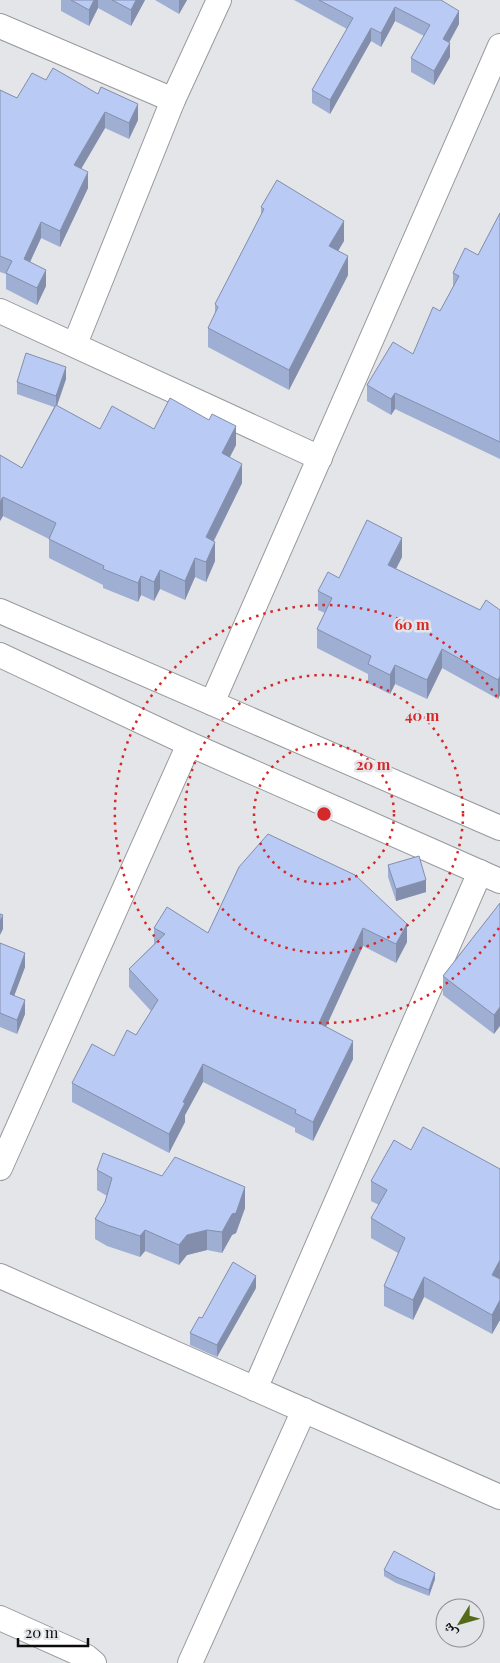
<svg xmlns="http://www.w3.org/2000/svg" width="500" height="1663" viewBox="0 0 500 1663" font-family="'Playfair Display','Noto Naskh Arabic',serif">
  <rect width="100%" height="100%" fill="#e3e5e9"/>
  <g fill="none" stroke-linecap="round" stroke-linejoin="round">
    <defs>
      <g id="minor">
        <polyline points="0,26 173,100"/>
        <polyline points="0,311 320,458"/>
        <polyline points="75,344 173,100 219,0"/>
        <polyline points="0,611 500,828"/>
        <polyline points="0,655 189,744 500,881"/>
        <polyline points="212,703 500,46"/>
        <polyline points="0,1168 189,744"/>
        <polyline points="0,1276 500,1497"/>
        <polyline points="255,1389 480,872"/>
        <polyline points="0,1618 87,1657 94,1663"/>
        <polyline points="190,1663 304,1410"/>
      </g>
    </defs>
    <use href="#minor" stroke="#989a9d" stroke-width="26"/>
    <use href="#minor" stroke="#fff" stroke-width="24"/>
  </g>
  <g fill="#9fafd3">
    <polygon points="61,0 145,0 131,26 98,8 89,26 61,11"/>
    <polygon points="155,0 187,0 179,14"/>
    <polygon points="294,0 441,0 459,24 449,43 450,57 434,85 411,72 411,58 424,36 395,21 381,47 371,41 330,114 312,103 312,90 347,29"/>
    <polygon points="46,80 138,120 129,139 105,128 81,169 88,188 60,247 41,238 30,262 46,286 37,305 6,289 6,274 0,272 0,90 17,98"/>
    <polygon points="261,207 344,241 338,251 348,275 289,390 208,347 208,328 215,314 215,304 261,216"/>
    <polygon points="500,213 500,459 395,409 391,415 367,401 367,385 413,354 440,311 453,287 453,273 478,255"/>
    <polygon points="66,379 57,406 100,429 154,429 236,445 230,457 242,483 214,541 215,561 206,582 195,577 185,600 160,589 154,601 141,595 138,602 103,588 103,585 49,558 49,539 3,516 0,521 0,455 22,468 54,407 17,394 17,382"/>
    <polygon points="402,557 396,569 480,610 500,610 500,695 498,699 442,668 427,699 395,684 390,694 368,683 368,674 317,648 317,629 325,613 318,610 318,591 339,578"/>
    <polygon points="388,865 426,892 396,901 388,877"/>
    <polygon points="239,867 407,942 396,963 363,946 326,1027 353,1059 313,1141 295,1132 295,1128 203,1082 185,1115 185,1122 169,1153 72,1102 72,1083 114,1056 136,1035 151,1011 129,987 129,969 154,944 154,928 208,933"/>
    <polygon points="500,903 494,1034 443,995 443,976"/>
    <polygon points="0,943 25,967 14,995 25,1014 17,1034 0,1027"/>
    <polygon points="411,1150 500,1169 500,1320 492,1334 424,1297 413,1320 384,1306 384,1286 398,1253 371,1238 371,1218 379,1205 371,1201 371,1181"/>
    <polygon points="97,1170 245,1208 236,1233 232,1235 222,1253 207,1250 187,1255 179,1265 145,1251 140,1257 107,1246 95,1239 95,1219 105,1202 107,1196 97,1190"/>
    <polygon points="256,1288 217,1357 190,1345 190,1333 202,1318"/>
    <polygon points="384,1570 435,1579 429,1596 396,1583 384,1576"/>
  </g>
  <g fill="#828eac">
    <polygon points="94,0 98,0 98,8 89,26 89,10"/>
    <polygon points="136,0 145,0 131,26 131,10"/>
    <polygon points="179,0 187,0 179,14"/>
    <polygon points="395,7 395,21 381,47 381,33"/>
    <polygon points="459,11 459,24 443,53 443,39"/>
    <polygon points="371,28 371,41 330,114 330,100"/>
    <polygon points="450,43 450,57 434,85 434,71"/>
    <polygon points="138,104 138,120 129,139 129,123"/>
    <polygon points="105,112 105,128 74,181 74,165"/>
    <polygon points="88,172 88,188 60,247 60,231"/>
    <polygon points="344,221 344,241 329,266 329,246"/>
    <polygon points="41,222 41,238 24,275 24,259"/>
    <polygon points="348,256 348,275 289,390 289,370"/>
    <polygon points="46,270 46,286 37,305 37,288"/>
    <polygon points="66,367 66,379 56,408 56,396"/>
    <polygon points="395,393 395,409 391,415 391,399"/>
    <polygon points="236,426 236,445 222,472 222,453"/>
    <polygon points="242,464 242,483 206,556 206,537"/>
    <polygon points="3,497 3,516 0,521 0,502"/>
    <polygon points="402,538 402,557 388,584 388,565"/>
    <polygon points="215,542 215,561 206,582 206,562"/>
    <polygon points="195,558 195,577 185,600 185,581"/>
    <polygon points="160,570 160,589 154,601 154,582"/>
    <polygon points="141,576 141,595 138,602 138,583"/>
    <polygon points="442,649 442,668 427,699 427,680"/>
    <polygon points="395,665 395,684 390,694 390,675"/>
    <polygon points="500,676 500,695 498,699 498,680"/>
    <polygon points="426,880 426,892 396,901 396,889"/>
    <polygon points="3,915 3,929 0,935 0,921"/>
    <polygon points="407,924 407,942 396,963 396,944"/>
    <polygon points="363,928 363,946 319,1042 319,1023"/>
    <polygon points="25,953 25,967 10,1007 10,994"/>
    <polygon points="25,1000 25,1014 17,1034 17,1020"/>
    <polygon points="500,1007 500,1026 494,1034 494,1015"/>
    <polygon points="353,1041 353,1059 313,1141 313,1122"/>
    <polygon points="203,1064 203,1082 185,1115 185,1122 169,1153 169,1134 183,1102"/>
    <polygon points="245,1187 245,1208 236,1233 232,1235 222,1253 222,1232"/>
    <polygon points="145,1230 145,1251 140,1257 140,1236"/>
    <polygon points="207,1230 207,1250 187,1255 179,1265 179,1245 187,1235"/>
    <polygon points="500,1260 500,1280 492,1275"/>
    <polygon points="256,1276 256,1288 217,1357 217,1345"/>
    <polygon points="424,1277 424,1297 413,1320 413,1300"/>
    <polygon points="500,1300 500,1320 492,1334 492,1315"/>
    <polygon points="435,1573 435,1579 429,1596 429,1590"/>
  </g>
  <g fill="#b9cbf5" stroke="#828eac">
    <polygon points="71,0 94,0 89,10"/>
    <polygon points="112,0 136,0 131,10"/>
    <polygon points="319,0 441,0 459,11 443,39 450,43 434,71 411,58 430,25 395,7 381,33 371,28 330,100 312,90 353,18"/>
    <polygon points="53,68 98,94 101,87 138,104 129,123 105,112 74,165 88,172 60,231 41,222 24,259 46,270 37,288 6,273 12,261 0,256 0,90 17,98 32,73 46,80"/>
    <polygon points="277,180 344,221 329,246 348,256 289,370 208,328 218,307 215,304 264,209 261,207"/>
    <polygon points="500,213 500,442 395,393 391,399 367,385 393,342 413,354 433,307 440,311 459,276 453,273 465,248 478,255"/>
    <polygon points="26,353 66,367 56,396 17,382"/>
    <polygon points="170,398 209,420 212,414 236,426 222,453 242,464 206,537 215,542 206,562 195,558 185,581 160,570 154,582 141,576 138,583 103,569 104,566 49,539 56,523 3,497 0,502 0,455 22,468 56,405 100,429 112,406 154,429"/>
    <polygon points="367,520 402,538 388,565 480,610 486,600 500,610 500,676 498,680 442,649 427,680 395,665 390,675 368,664 371,656 317,629 332,598 318,591 328,572 339,578"/>
    <polygon points="268,834 355,875 407,924 396,944 363,928 319,1023 353,1041 313,1122 295,1113 296,1110 203,1064 183,1102 185,1103 169,1134 72,1083 92,1044 114,1056 127,1030 136,1035 158,1000 129,969 165,934 154,928 167,907 208,933 239,867"/>
    <polygon points="419,856 426,880 396,889 388,865"/>
    <polygon points="500,903 500,1007 494,1015 443,976"/>
    <polygon points="0,914 3,915 0,921"/>
    <polygon points="0,943 25,953 10,994 25,1000 17,1020 0,1013"/>
    <polygon points="423,1127 500,1169 500,1260 492,1275 500,1279 500,1300 492,1315 424,1277 413,1300 384,1286 405,1238 371,1218 387,1190 371,1181 394,1140 411,1150"/>
    <polygon points="103,1153 162,1176 175,1157 245,1187 236,1213 232,1214 222,1232 207,1230 187,1235 179,1245 145,1230 140,1236 107,1225 95,1219 105,1202 112,1178 97,1170"/>
    <polygon points="233,1262 256,1276 217,1345 190,1333 199,1317 202,1318"/>
    <polygon points="394,1551 435,1573 429,1590 396,1577 384,1570"/>
  </g>
  <g fill="none" stroke="#d62828" stroke-width="2.5" stroke-dasharray="2.5 5">
    <circle cx="324" cy="814" r="70"/>
    <circle cx="324" cy="814" r="139"/>
    <path d="M499 928A209 209 0 1 1 499 700"/>
  </g>
  <circle cx="324" cy="814" r="8" fill="#d62828" stroke="#e3e5e9" stroke-width="2.5"/>
  <g font-size="15" text-anchor="middle" font-weight="bold" fill="#d62828" stroke="#e3e5e9" stroke-width="5" stroke-linejoin="round" paint-order="stroke">
    <text x="412" y="630">60 m</text>
    <text x="422" y="721">40 m</text>
    <text x="373" y="770">20 m</text>
  </g>
  <g transform="translate(460 1623) rotate(233)"><circle r="24" fill="#e3e5e9" stroke="#8d8e91"/>
  <path d="M0-4L9 19L0 12L-9 19Z" fill="#556b1b"/>
  <text y="-8" font-size="14" font-weight="bold" text-anchor="middle" fill="#0c0c0d">ش</text>
  </g>
  <path d="M18 1638v8h70v-8" fill="none" stroke="#0c0c0d" stroke-width="2.5"/>
  <text x="25" y="1638" font-size="15" fill="#0c0c0d" stroke="#e3e5e9" stroke-width="4" paint-order="stroke">20 m</text>
</svg>
